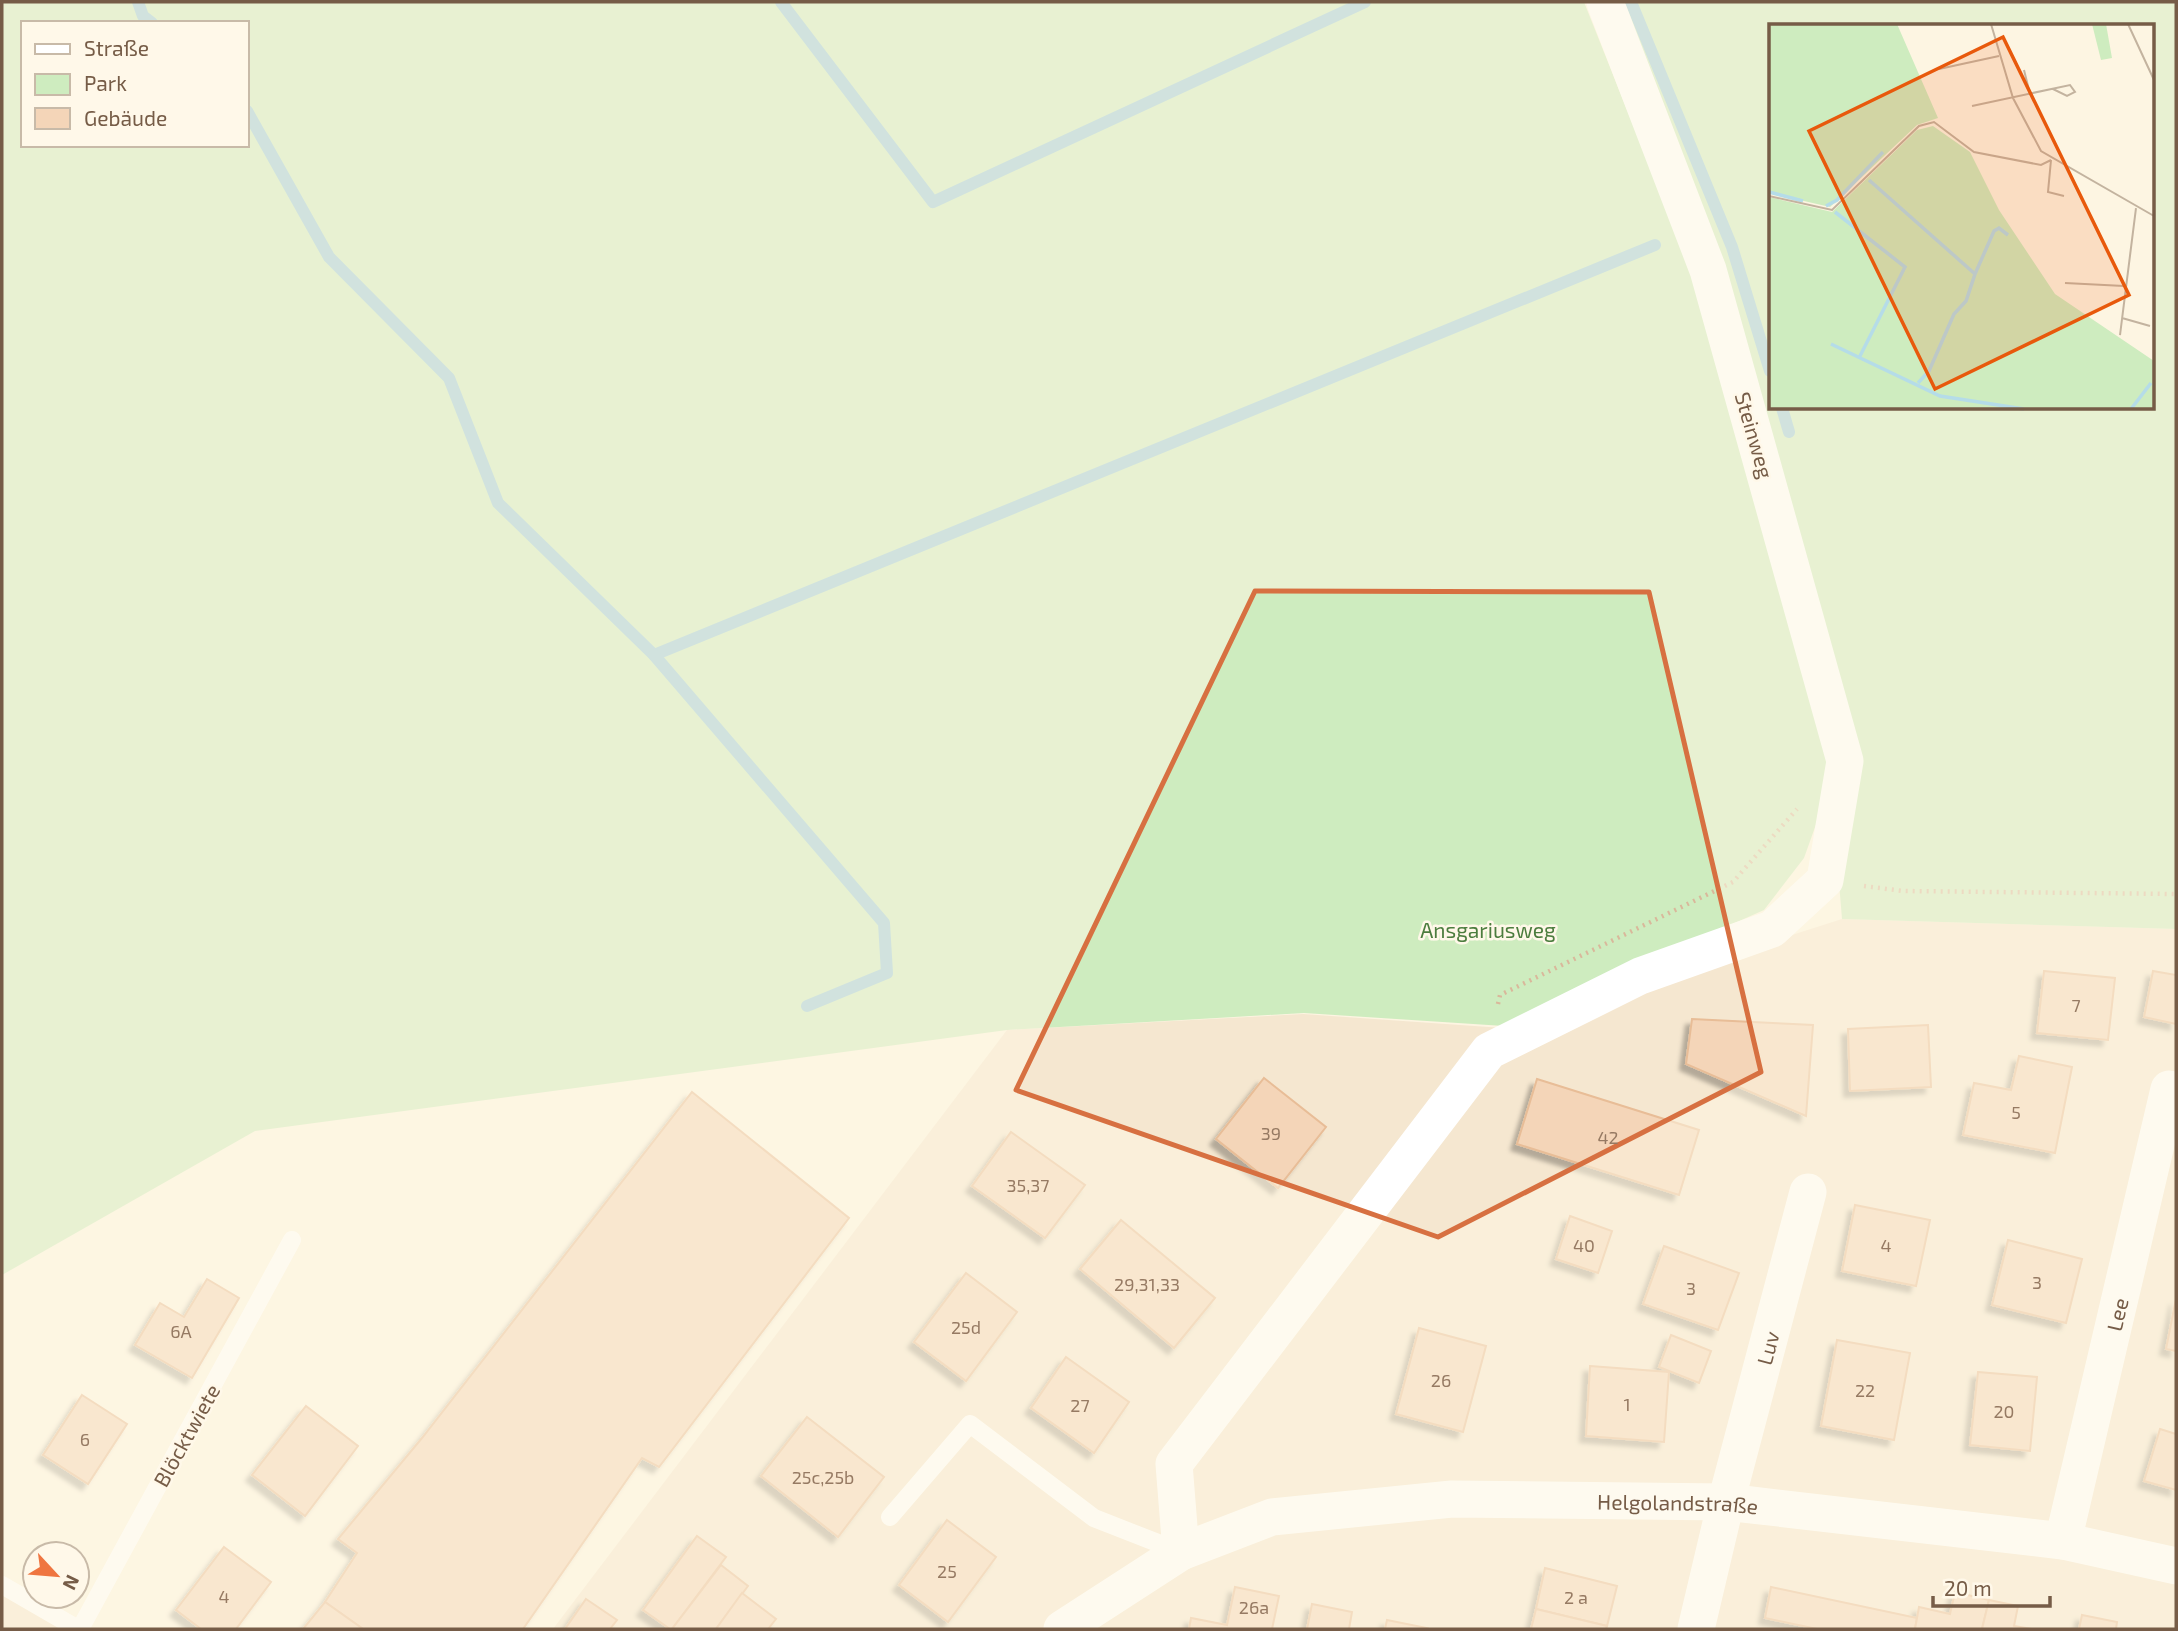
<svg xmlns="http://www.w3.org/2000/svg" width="2178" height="1631" viewBox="0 0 2178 1631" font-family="'Exo 2',sans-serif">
  <defs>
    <filter id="shadow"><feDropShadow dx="-6" dy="6" stdDeviation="2" flood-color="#0004"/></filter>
  </defs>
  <rect width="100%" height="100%" fill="#fdf5e2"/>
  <g fill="#f5e7d0">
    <polygon points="1842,919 2176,929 2176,1629 553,1629 1007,1030 1303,1014 1503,1028"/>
    <polygon points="2,1582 78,1629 2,1629"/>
  </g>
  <g fill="#ceecbf" fill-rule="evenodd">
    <path d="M2,2H1584L1700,293L1828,738L1824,802L1804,858L1764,910L1504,1026L1304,1013L1007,1030L255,1131L2,1275ZM23,23H247V145H23Z"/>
    <path d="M1618,2H2176V929L1842,919L1837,858L1860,752ZM1770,26H2152V408H1770Z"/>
  </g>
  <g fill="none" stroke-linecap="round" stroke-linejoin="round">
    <g stroke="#9bcbda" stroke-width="12">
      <polyline points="138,2 143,16 152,23"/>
      <polyline points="781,2 933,202 1365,2"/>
      <polyline points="1631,2 1732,247 1770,371"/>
      <polyline points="247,111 329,257 449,378 498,503 654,655 1655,245"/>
      <polyline points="1782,408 1789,432"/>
      <polyline points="654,655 884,923 887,973 807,1006"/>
    </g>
  </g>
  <g fill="#f4d5b8" stroke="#e8bd97" stroke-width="2" filter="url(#shadow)">
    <polygon points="2044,971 2115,978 2108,1040 2037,1033"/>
    <polygon points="2153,971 2176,975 2176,1024 2144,1017"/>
    <polygon points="1692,1019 1813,1025 1806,1116 1686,1064"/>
    <polygon points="1928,1025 1931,1087 1850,1091 1848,1029"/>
    <polygon points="2019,1056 2072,1067 2055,1153 1963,1135 1974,1083 2011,1090"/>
    <polygon points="1264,1078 1326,1127 1278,1188 1216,1139"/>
    <polygon points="1537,1079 1699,1130 1679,1195 1517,1144"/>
    <polygon points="692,1092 849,1218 659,1467 642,1458 523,1629 363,1629 325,1602 357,1553 338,1539 422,1438"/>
    <polygon points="1011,1132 1085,1185 1045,1238 972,1186"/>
    <polygon points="1855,1205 1930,1220 1916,1286 1842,1271"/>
    <polygon points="1570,1216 1612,1231 1598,1273 1556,1259"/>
    <polygon points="1121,1220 1215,1298 1174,1348 1080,1269"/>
    <polygon points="2008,1240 2082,1259 2066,1323 1992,1305"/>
    <polygon points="1664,1246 1739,1273 1718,1330 1643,1304"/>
    <polygon points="966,1273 1017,1312 966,1381 914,1342"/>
    <polygon points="207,1279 239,1298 192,1378 135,1345 160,1303 184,1317"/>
    <polygon points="2176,1299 2176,1351 2166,1349"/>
    <polygon points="1419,1328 1486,1346 1463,1432 1396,1414"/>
    <polygon points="1671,1335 1711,1351 1699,1383 1659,1367"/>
    <polygon points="1837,1340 1910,1353 1894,1440 1821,1426"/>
    <polygon points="1066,1357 1129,1402 1094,1453 1031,1408"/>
    <polygon points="1590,1366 1669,1372 1664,1442 1586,1436"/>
    <polygon points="1978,1372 2037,1377 2030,1451 1970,1445"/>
    <polygon points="82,1395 127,1424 88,1484 43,1455"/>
    <polygon points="306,1406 358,1446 305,1516 252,1475"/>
    <polygon points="807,1417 884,1477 838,1537 761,1476"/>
    <polygon points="2160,1429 2176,1434 2176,1490 2144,1481"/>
    <polygon points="947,1520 996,1557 948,1622 899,1585"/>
    <polygon points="697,1536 726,1557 672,1629 670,1629 643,1610"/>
    <polygon points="224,1547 271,1582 236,1629 201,1629 176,1610"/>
    <polygon points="721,1565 748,1586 716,1629 672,1629"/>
    <polygon points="1545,1568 1617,1586 1607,1626 1536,1609"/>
    <polygon points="1235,1587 1279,1596 1272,1629 1189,1629 1191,1618 1227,1625"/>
    <polygon points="1771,1587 1917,1618 1915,1629 1817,1629 1765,1618"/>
    <polygon points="1955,1592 1989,1600 1982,1629 1915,1629 1919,1607 1950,1614"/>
    <polygon points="742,1593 776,1619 768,1629 716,1629"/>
    <polygon points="586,1599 617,1620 610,1629 565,1629"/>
    <polygon points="1989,1600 2018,1606 2014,1626 2032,1629 1982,1629"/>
    <polygon points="325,1602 363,1629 303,1629"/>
    <polygon points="1312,1604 1352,1612 1349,1629 1307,1629"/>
    <polygon points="1536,1609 1607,1626 1606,1629 1531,1629"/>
    <polygon points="2082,1615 2117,1622 2116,1629 2079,1629"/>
    <polygon points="1387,1620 1427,1628 1426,1629 1385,1629"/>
  </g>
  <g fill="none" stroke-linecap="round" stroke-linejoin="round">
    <g stroke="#d9b89b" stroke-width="4.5" stroke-dasharray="2 5" stroke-linecap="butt">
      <polyline points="1864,886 1903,891 2176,894"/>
      <polyline points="1498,1004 1500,995 1733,882 1797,809"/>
    </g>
    <g stroke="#fff" stroke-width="18">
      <polyline points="890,1517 970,1424 1094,1518 1181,1552"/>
      <polyline points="2,1585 78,1629"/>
      <polyline points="80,1629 292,1240"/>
    </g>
    <g stroke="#fff" stroke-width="37">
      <path id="s1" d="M2063,1541L2169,1089"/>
      <polyline points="1181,1552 1174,1464 1489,1051 1640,976 1772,929 1825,880 1845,761 1708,270 1605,2"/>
      <path id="s2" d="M1062,1629L1181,1552L1272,1517L1452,1499L1726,1502L2063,1541L2176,1566"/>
      <path id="s3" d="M1696,1629L1726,1502L1808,1192"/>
    </g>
  </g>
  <path d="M0 0H2178V1631H0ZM1255,591L1649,592L1761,1072L1438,1237L1016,1090Z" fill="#fdf5e2" fill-opacity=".55" fill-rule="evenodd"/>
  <path fill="none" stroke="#d77041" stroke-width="5" stroke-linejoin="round" d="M1255,591L1649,592L1761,1072L1438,1237L1016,1090Z"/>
  <g text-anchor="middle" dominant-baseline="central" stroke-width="5" stroke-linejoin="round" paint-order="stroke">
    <g font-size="18" fill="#967a63">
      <text x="2076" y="1005">7</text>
      <text x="2016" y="1112">5</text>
      <text x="1271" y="1133">39</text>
      <text x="1608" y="1137">42</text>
      <text x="1028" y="1185">35,37</text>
      <text x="1584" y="1245">40</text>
      <text x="1886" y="1245">4</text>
      <text x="2037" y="1282">3</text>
      <text x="1147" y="1284">29,31,33</text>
      <text x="1691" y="1288">3</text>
      <text x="966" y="1327">25d</text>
      <text x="181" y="1331">6A</text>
      <text x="1441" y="1380">26</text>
      <text x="1865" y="1390">22</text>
      <text x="1627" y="1404">1</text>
      <text x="1080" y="1405">27</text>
      <text x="2004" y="1411">20</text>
      <text x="85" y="1439">6</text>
      <text x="823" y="1477">25c,25b</text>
      <text x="947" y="1571">25</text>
      <text x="224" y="1596">4</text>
      <text x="1576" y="1597">2 a</text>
      <text x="1254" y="1607">26a</text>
    </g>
    <g font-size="21" fill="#765c47" stroke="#fff8e9">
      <text transform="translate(1755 435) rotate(74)">Steinweg</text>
      <text stroke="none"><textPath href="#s1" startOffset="233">Lee</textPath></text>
      <text stroke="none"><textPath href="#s3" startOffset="290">Luv</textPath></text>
      <text transform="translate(186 1435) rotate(-61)">Blöcktwiete</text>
      <text stroke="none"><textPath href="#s2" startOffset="646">Helgolandstraße</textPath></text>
    </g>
    <g font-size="21" fill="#4c7d3e" stroke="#fff8e9">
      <text x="1488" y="929">Ansgariusweg</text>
    </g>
  </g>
  <g transform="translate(1769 24)">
    <rect width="385" height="385" fill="#fdf5e2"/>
    <path d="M0,0H128L169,94L148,101L61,183L0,169ZM323,0H337L343,34L332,36ZM164,102L201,128L230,186L286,270L385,337V385H0V173L63,188L148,106Z" fill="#ceecbf"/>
    <path fill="none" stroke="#b5dce8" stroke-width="3.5" d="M100,156L206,250L197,277L185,290L160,347L149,359M0,168L34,177M57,182L68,176L114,128M66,188L136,243L90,334M206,250L225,207L230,204L239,211M62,320L171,372L255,385M362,385L382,359"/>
    <path fill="none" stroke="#c3b39f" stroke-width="2" d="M222,0L244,74L272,127L385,192M359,0L385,56M170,45L230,32M255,46L261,70M203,82L301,61L306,68L298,72L284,65M282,136L279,168L295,172M0,172L63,186L150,102L165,98L205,128L272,141L282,136M296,259L355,262M353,294L381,302M351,311L367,184"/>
    <path fill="#e8590c" fill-opacity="0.15" stroke="#e8590c" stroke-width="3.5" d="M234,13L360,271L166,365L40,107Z"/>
    <rect width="385" height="385" fill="none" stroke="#765c47" stroke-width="3.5"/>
  </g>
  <rect width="2178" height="1631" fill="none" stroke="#765c47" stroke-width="7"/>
  <rect x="21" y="21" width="228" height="126" fill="#fff8e9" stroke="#c8baa8" stroke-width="2"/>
  <rect x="35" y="44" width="35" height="10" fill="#ffffff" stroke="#c8baa8" stroke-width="2"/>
  <text x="84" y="56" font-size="21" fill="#765c47">Straße</text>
  <rect x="35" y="74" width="35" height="21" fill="#ceecbf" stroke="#c8baa8" stroke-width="2"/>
  <text x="84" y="91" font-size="21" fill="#765c47">Park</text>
  <rect x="35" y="108" width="35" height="21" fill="#f4d5b8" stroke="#c8baa8" stroke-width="2"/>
  <text x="84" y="126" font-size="21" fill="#765c47">Gebäude</text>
  <g transform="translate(56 1575) rotate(116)"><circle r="33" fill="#fff8e9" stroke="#c8baa8" stroke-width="2"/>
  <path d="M0-5L12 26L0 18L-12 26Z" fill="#ef7540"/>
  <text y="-10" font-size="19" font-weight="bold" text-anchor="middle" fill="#765c47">N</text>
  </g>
  <path d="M1933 1596v10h117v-10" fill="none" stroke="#765c47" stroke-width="3.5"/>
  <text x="1944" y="1596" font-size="21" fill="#765c47" stroke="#fff8e9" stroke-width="5" paint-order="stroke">20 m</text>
</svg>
